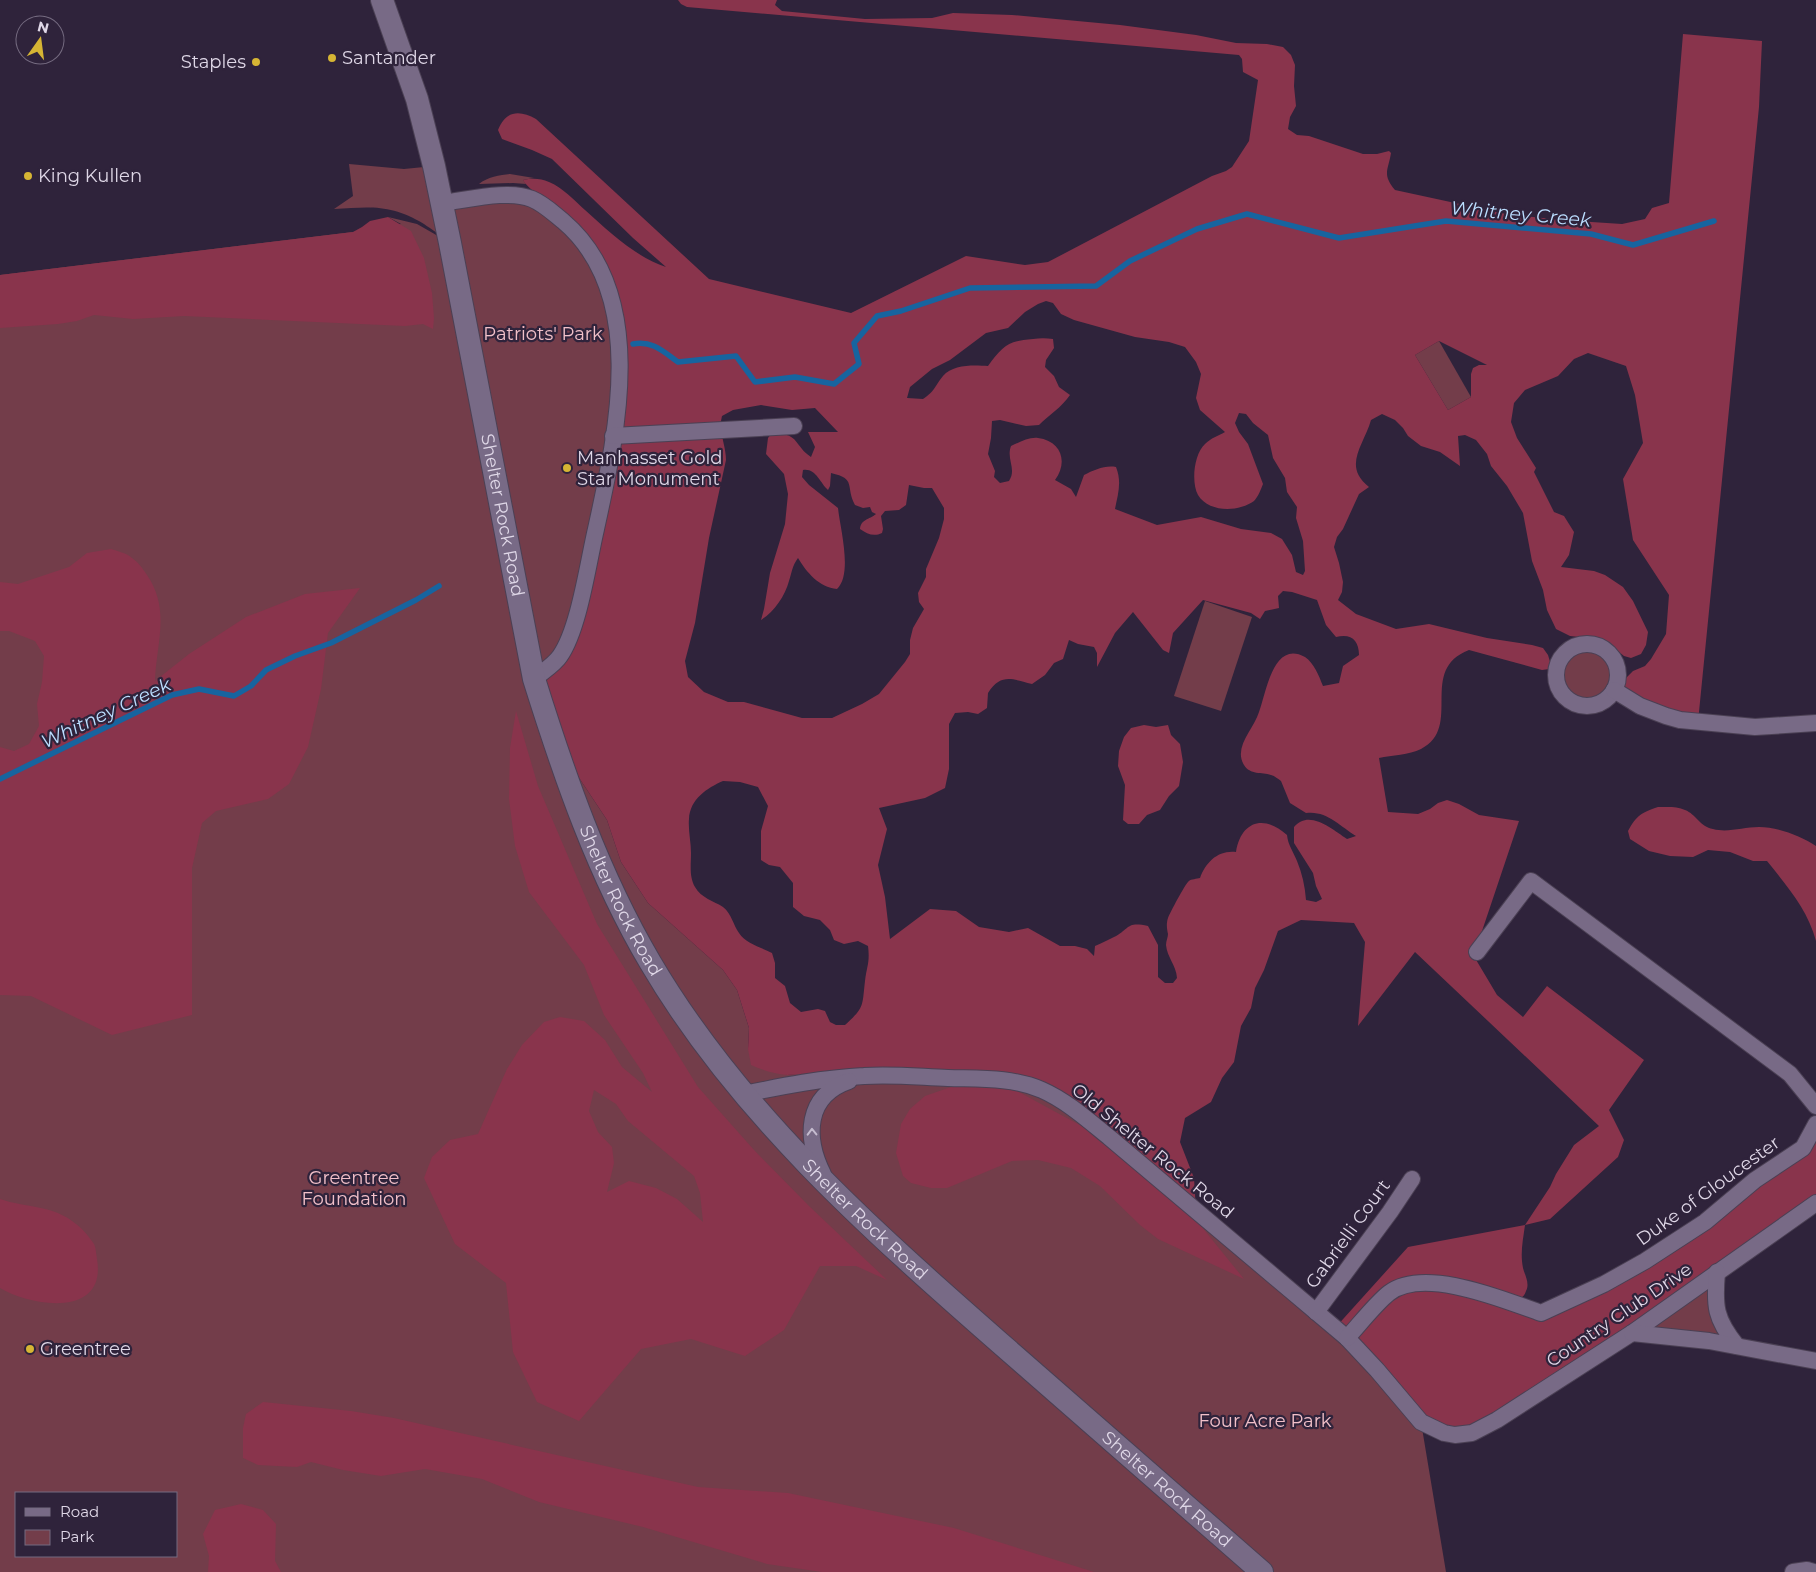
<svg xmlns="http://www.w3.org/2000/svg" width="1816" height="1572" viewBox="0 0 1816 1572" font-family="Montserrat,sans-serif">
  <rect width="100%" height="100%" fill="#2f233b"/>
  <g fill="#733d4a" fill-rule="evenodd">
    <path d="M349,164L404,169L434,166L442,203L532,199L600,268L619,373L552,737L607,820L621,862L648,903L723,970L737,990L749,1028L748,1049L787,1075L812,1072L1041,1089L1347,1338L1421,1422L1446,1572H0V275L353,232L401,224L388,217L417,224L445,240C440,234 431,229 424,224C391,204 371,207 334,209L353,196ZM16,1493H176V1556H16Z"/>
    <path d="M510,174L534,178L523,180L526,184L513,183L479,184C487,177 500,175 510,174Z"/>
    <polygon points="1439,341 1471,397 1448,410 1415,355"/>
    <polygon points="1205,601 1252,617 1221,711 1174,696"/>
    <circle cx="1587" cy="675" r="31"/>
    <polygon points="1717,1272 1715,1293 1737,1346 1632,1333"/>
  </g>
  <g fill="#89344c" fill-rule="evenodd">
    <path d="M678,0H777L775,5L782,11L865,19L932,18L953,13L1012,15L1120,25L1196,35L1236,43L1267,44L1283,47L1291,55L1295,65L1294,86L1296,106L1290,117L1288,129L1297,135L1309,136L1363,154H1377L1389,151L1391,153C1388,171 1382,174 1395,190L1506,214L1561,220L1622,224L1645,219L1652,208L1669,203L1683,34L1762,41L1759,107L1698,722L1689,720L1676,711L1658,708L1648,703L1635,700L1628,693L1623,685L1624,680L1633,671L1645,666L1651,659L1666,634L1669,595L1633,540L1623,479L1643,443L1635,395L1626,366L1588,353L1574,359L1558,376L1525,390L1514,403L1511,422L1517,438L1536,468L1534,472L1554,512L1564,516L1574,532L1569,555L1561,567L1594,571L1605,575L1623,587L1633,601L1648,632L1646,645L1641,654L1631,658L1624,656L1613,647L1588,638L1570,636L1556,629L1547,610L1543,590L1532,561L1523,513L1507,486L1491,466L1487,454L1476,440L1465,435L1458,436L1460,466L1440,452L1421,446L1408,436L1403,428L1395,420L1382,414L1371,420C1364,445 1342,466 1369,487L1359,494L1343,529L1337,537L1334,547L1339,563L1343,582L1342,592L1338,600L1356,614L1396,629L1429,624L1487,638L1532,645L1543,648L1548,655L1551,665L1549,669L1542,670L1469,650C1417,670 1464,727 1421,749C1409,755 1392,755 1379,758L1388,812L1418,814L1430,809L1438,803L1447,800L1459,804L1479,815L1519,821L1481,934L1472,953L1497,995L1523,1017L1547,986L1644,1060L1609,1110L1624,1140L1618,1157L1550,1219L1525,1225C1523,1240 1520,1253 1523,1268C1525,1276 1530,1283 1526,1291C1524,1298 1518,1300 1512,1303L1541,1313L1645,1261L1705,1222L1755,1180L1816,1141V1203L1632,1333L1497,1420L1472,1433L1455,1435L1444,1433L1421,1422L1377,1370L1335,1328L1408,1247L1525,1225L1550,1187L1556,1174L1574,1145L1599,1126L1415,952L1358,1026L1365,942L1354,923L1301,920L1278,931L1264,970L1255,988L1251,1008L1241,1026L1234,1062L1222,1078L1211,1102L1185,1118L1180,1142L1194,1178L1196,1211L1189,1205L1205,1231L1244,1279L1158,1239L1140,1225L1100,1186L1071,1168L1038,1160L1012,1161L947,1188H931L911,1183L903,1176L896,1153L901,1124L910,1109L925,1096L951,1087L982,1084L1005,1087L1017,1091L1122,1148C1100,1125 1056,1092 1025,1084C998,1077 969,1078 942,1078C903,1077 864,1076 825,1073C812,1072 800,1075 787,1075C775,1074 762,1070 751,1065L748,1049L749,1028L737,990L723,970L648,903L621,862L607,820L552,737L534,679C547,668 561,659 568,643C579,620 584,584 589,559C597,523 604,487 610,450C619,396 626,338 607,285C600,265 588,245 573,230C565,222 555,217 547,208C544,204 542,199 539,196C533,190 527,187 523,180C532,178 540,178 549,182C562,187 575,201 585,210C608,231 637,258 666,267L633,238L552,159L532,150L502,139L498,130C506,110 520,110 536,119L709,279L851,313L966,256L1025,265L1048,262L1212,176L1226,171L1232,167L1249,141L1258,80L1243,72L1242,59L1239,55L687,7L681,4ZM1046,301L1053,303L1061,314L1074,320L1135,337L1169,342L1185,347L1196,362L1201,374L1196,398L1200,410L1225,432C1218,436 1211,438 1205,444C1194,454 1191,482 1198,495C1209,513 1239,512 1254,501C1258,497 1261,489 1263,484L1248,444L1239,432L1235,423L1239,413L1246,414L1253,423L1268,435L1273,458L1285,478L1287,492L1297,507L1296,518L1303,541L1305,571L1303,575L1296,572L1292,555L1282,539L1271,533L1241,529L1201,517L1157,525L1115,509C1118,494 1122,482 1116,467C1105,465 1094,470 1084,475L1076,497L1071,489L1055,480C1068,463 1062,441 1038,438C1029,437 1020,442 1011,446C1006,459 1017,469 1009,481L1000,483L994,477L995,471L988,454L991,438L992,421L1000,420L1026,426L1039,425C1049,415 1062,407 1070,395L1059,387L1054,376L1045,367L1046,360L1054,348L1053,339C1046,338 1040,338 1033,339C1007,341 1003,346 988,366C974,365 953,364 943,376C934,387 936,390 923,399L907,398L910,387L932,369L950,360L986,333L1008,328L1025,312L1038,304ZM1439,341L1487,365H1479L1473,368L1471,374V397L1448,410L1415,355ZM761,405L792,410L815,408L838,432H808L815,447L811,457C793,445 800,432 771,434L768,438L766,454L784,474L788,494L785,524L770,573L764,609L761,620C774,612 785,596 789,581C792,572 792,566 798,558C807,573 819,587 837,589C853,574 840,528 838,508L809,485L802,477L803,470C816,468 820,483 828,490L830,486L831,473C857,479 845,486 855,505L863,508L870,507L872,512L876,514C869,520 861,519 860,529C867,534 874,537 882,533L883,529L881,516L885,511L899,510L906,505L909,485L924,488H932L944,508V519L939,538L926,569V577L918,593L919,602L924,609L913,628L910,640V654L905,662L879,694L862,704L832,718H802L744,702H728L704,692L688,677L685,661L695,623L709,538L726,460C726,446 718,430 722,416L733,410ZM1283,591L1292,592L1317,600L1326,625L1336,637C1351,633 1359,640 1359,655L1343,666L1339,683L1323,686C1319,676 1314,663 1305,657C1273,639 1266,694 1259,712C1254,729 1233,747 1244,765C1250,775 1262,772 1271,775C1275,776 1278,779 1281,781L1290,803L1306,813C1326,810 1340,826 1356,836L1347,839C1332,829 1309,809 1294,827V843L1313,873L1316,886L1322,899L1316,902L1306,900C1305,886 1302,873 1297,861C1293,851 1288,845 1287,835C1264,814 1241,821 1236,852C1218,850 1206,862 1200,878C1197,879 1191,879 1189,881C1185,884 1170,913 1168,918C1166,924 1167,929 1168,934C1168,937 1166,941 1166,945C1167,957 1176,965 1177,978L1173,983H1165L1158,977V945L1148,926C1126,921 1130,929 1114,937C1108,940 1102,943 1095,946L1094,956L1087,949L1075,946H1060L1028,928L1009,932L979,927L956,911L930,909L890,939L885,897L878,865L887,829L879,808L925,798L945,788L949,769V724L955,713L968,712L978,714L987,708L988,693C1001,673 1012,679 1032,684L1045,675L1054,663L1063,659L1069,640L1078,644L1094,647L1097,653V667L1115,633L1133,612L1163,650L1169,653L1173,633L1203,600L1251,613L1260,619L1265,611L1279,608L1278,596ZM723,781L740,782L758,787L768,806L761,831V860L769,865L780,867L793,883V907L804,916L820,920L830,930L834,940L844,944L858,941L868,946C870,963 867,965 865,981C862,1006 865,1007 845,1025H836L830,1022L825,1011L818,1009L801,1012L790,1003L785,986L775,978V963L772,953C761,947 746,944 739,933C733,925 732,914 723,907C714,901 701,898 695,887C689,876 691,866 691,853C691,842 688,830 689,819C690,799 707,788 723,781Z"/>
    <polygon points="388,217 411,231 424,258 432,293 434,318 433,329 423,324 405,326 184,316 133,319 94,315 77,321 58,324 0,328 0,275 353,232 362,227 370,221"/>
    <path d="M111,549C117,551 127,553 132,558C138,562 143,569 147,575C171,610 156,644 155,681L189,654L246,617L305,594L360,588L328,633L321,689L308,747L289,784L268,799L216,811L202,823L192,868V1015L112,1035L31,996L0,995V747L14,751L29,744L39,726L37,704L42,682L44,656L35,641L9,631H0V582L18,584L69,567L87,553Z"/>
    <path d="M516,711L538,786L597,924L698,1087L754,1150L809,1206L887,1280L856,1266H820L784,1330L745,1356L691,1339L641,1349L579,1421L537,1402L513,1352L506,1283L455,1244L424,1178L432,1157L450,1140L478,1134L507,1069L522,1045L544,1022L560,1017L584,1021L605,1040L622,1067L652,1092L643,1073L604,1015L584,965L529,892L515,846L509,799L510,748ZM594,1090L616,1104L628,1121L694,1176L700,1193L703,1222L677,1199L656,1188L629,1181L607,1192L614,1163L612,1147L598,1132L589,1111Z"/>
    <polygon points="1144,725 1156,727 1168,725 1171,735 1180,744 1183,762 1179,786 1169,796 1160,810 1147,815 1139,824 1128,824 1123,820 1125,785 1118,766 1119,751 1124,737 1131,728"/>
    <path d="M1658,807C1667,807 1677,806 1685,810C1696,814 1700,827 1713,829C1728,833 1743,827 1759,827C1777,827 1801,836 1816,846V941C1808,910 1787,886 1767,861H1753L1730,852L1708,850L1693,857L1670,856L1649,851L1630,839L1628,831C1637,815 1641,813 1658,807Z"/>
    <path d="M0,1199C26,1208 54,1205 76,1224C82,1228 90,1238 94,1244C96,1248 96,1254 97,1259C107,1318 32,1307 0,1288Z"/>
    <polygon points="263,1402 351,1411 394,1418 698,1487 788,1493 954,1528 1094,1572 822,1572 767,1564 643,1527 539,1502 482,1479 425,1469 381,1476 343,1470 311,1462 297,1467 258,1465 243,1458 243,1428 246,1414"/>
    <polygon points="241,1504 263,1510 276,1524 275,1561 281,1572 208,1572 209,1556 203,1534 215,1510"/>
  </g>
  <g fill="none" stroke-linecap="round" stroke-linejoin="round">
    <g stroke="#17649f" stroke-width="5.5">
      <path d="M633,344C652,340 664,352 678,362L736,356L755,382L795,377L834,384L859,364L854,343L877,316L901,311L970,288L1096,286L1130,261L1197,229L1247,214L1339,238L1446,221L1591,234L1633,245L1714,221"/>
      <polyline points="0,779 172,695 199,689 234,696 251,686 266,670 295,656 331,643 416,600 439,586"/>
    </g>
    <defs>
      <g id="minor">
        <path d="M442,203C468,200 508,189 532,199C544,204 553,213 563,221C649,294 617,433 596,529C588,563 579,629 560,656C554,665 542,672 534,679"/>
        <polyline points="613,436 794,426"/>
        <circle cx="1587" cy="675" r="31"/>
        <polyline points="1614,690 1640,706 1666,716 1680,720 1755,727 1816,723"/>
        <polyline points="1477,952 1531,881 1790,1074 1816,1106"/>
        <path d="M744,1094C783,1086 823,1078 864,1076C892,1074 920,1077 948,1078C979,1079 1012,1077 1042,1090C1067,1101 1089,1121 1110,1138L1347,1338L1377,1370L1421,1422L1444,1433L1455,1435L1472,1433L1497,1420L1632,1333L1816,1203"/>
        <path d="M823,1174C805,1138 805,1096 849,1081"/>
        <path d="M1717,1272C1714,1306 1715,1319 1737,1346"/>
        <polyline points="1316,1312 1390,1212 1412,1179"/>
        <polyline points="1632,1333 1709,1341 1816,1361"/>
        <path d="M1347,1338C1359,1325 1376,1303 1389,1293C1424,1266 1504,1300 1541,1313L1604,1284L1645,1261L1705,1222L1755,1180L1803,1148L1816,1124"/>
        <polyline points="1793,1572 1807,1570 1814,1572"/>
      </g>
      <g id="secondary">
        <path id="s1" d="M382,0L417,99L434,166L450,243L534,679C564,775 598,874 650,962C738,1112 870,1229 1000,1343C1087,1419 1174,1496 1262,1572"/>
      </g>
    </defs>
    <use href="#minor" stroke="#4b4054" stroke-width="18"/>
    <use href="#secondary" stroke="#4b4054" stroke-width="24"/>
    <use href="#minor" stroke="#786a86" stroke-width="16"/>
    <use href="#secondary" stroke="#786a86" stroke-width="22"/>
  </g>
  <defs><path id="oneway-chevron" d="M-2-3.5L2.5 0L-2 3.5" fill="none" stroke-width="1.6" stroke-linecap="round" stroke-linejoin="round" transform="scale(1.25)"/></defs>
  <use stroke="#c5bccf" href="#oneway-chevron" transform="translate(812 1132) rotate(-91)"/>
  <g fill="#d6b534" stroke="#2f233b" stroke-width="2">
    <circle cx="332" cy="58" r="5"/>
    <circle cx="256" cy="62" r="5"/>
    <circle cx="28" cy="176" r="5"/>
    <circle cx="567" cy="468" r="5"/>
    <circle cx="30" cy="1349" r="5"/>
  </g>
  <g text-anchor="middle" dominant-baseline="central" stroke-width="4.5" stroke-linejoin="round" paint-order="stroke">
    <g font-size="18" fill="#dfd7e7" stroke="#2f233b" text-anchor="start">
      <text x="342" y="58">Santander</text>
      <text x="246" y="62" text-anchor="end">Staples</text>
      <text x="38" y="176">King Kullen</text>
      <text x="577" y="458">Manhasset Gold<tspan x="577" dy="21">Star Monument</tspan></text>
      <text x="40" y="1349">Greentree</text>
    </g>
    <g font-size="18" fill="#f2c0c9" stroke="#2f233b">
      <text x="543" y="334">Patriots' Park</text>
      <text x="354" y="1178">Greentree<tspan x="354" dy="21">Foundation</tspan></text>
      <text x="1265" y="1421">Four Acre Park</text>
    </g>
    <g font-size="18" fill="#dfd7e7" stroke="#2f233b">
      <text stroke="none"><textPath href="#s1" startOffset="530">Shelter Rock Road</textPath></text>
      <text stroke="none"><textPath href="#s1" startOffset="935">Shelter Rock Road</textPath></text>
      <text transform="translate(1153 1151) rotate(39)">Old Shelter Rock Road</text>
      <text transform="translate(1708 1191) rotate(-36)">Duke of Gloucester</text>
      <text stroke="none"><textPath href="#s1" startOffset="1340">Shelter Rock Road</textPath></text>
      <text transform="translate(1348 1234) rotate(-54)">Gabrielli Court</text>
      <text transform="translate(1619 1315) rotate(-34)">Country Club Drive</text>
      <text stroke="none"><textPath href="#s1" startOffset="1745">Shelter Rock Road</textPath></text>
    </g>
    <g font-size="19" font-style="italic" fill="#bbdeff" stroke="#2f233b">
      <text transform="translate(1521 214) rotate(5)">Whitney Creek</text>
      <text transform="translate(106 713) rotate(-25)">Whitney Creek</text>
    </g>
  </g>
  <rect x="15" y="1492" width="162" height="65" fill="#2f233b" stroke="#756b80"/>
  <rect x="25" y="1508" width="25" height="8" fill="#786a86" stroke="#756b80"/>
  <text x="60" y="1517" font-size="15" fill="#dfd7e7">Road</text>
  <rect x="25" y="1530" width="25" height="15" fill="#733d4a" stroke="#756b80"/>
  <text x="60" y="1542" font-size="15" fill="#dfd7e7">Park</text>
  <g transform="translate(40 40) rotate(14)"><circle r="24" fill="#2f233b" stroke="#756b80"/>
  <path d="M0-4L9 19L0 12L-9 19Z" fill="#d6b534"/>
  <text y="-8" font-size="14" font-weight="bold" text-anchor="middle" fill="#dfd7e7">N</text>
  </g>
</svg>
